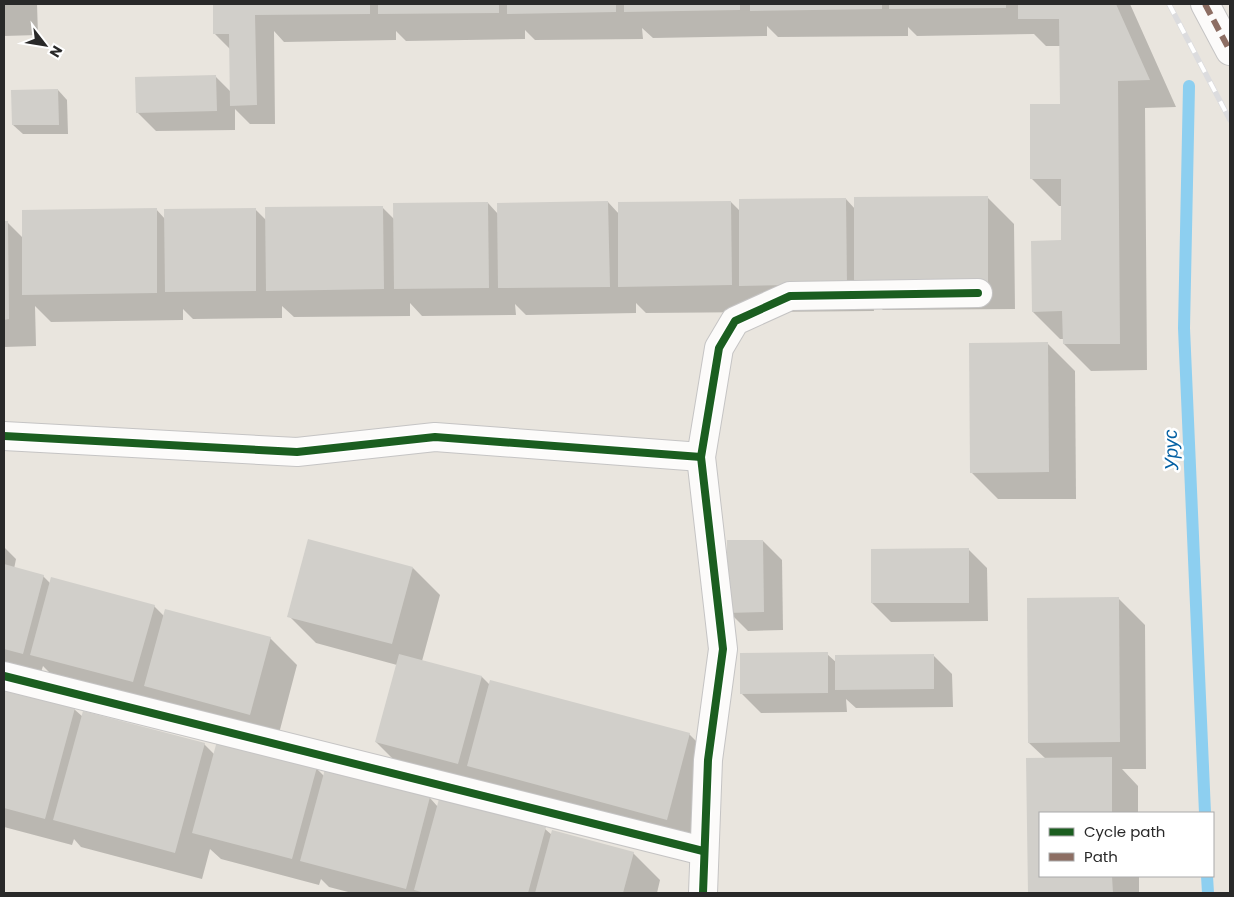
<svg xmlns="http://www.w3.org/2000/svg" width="1234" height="897" viewBox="0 0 1234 897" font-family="Poppins,sans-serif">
  <rect width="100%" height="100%" fill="#e9e5de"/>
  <g fill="#0003">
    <polygon points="4,4 37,4 38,35 4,36"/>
    <polygon points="214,4 1130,4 1176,107 1145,108 1147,370 1091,371 1064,344 1064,339 1060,339 1033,312 1063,241 1062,206 1059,206 1032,179 1061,105 1061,46 1046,46 1034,34 917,36 908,27 908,36 778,37 767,26 767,36 653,38 642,28 643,39 535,40 525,30 525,39 406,41 396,31 396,40 284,42 274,31 275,124 250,124 235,109 235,130 156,131 137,112 216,77 231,92 230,49 215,34"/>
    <polygon points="58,90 67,100 68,134 23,134 13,125"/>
    <polygon points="987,197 1014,224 1015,309 883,310 873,301 874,311 646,313 636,303 636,313 526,315 515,304 516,315 422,316 410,303 410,316 294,317 282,306 282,318 193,319 183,309 183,320 51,322 35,306 36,346 4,347 4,223 7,222 23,238 156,209 165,219 255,209 266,220 382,207 394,219 488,203 498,214 608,202 619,214 731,202 740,211 846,199 855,209"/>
    <polygon points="1048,344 1075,371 1076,499 998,499 971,472"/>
    <polygon points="763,541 782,560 783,630 748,631 729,612"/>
    <polygon points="4,547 16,559 14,569 43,576 50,583 154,606 164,616 270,638 297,665 277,741 58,681 43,666 41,672 4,662"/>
    <polygon points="968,549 987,568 988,621 891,622 872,603"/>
    <polygon points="413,568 440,595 422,661 482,677 490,685 689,734 716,761 693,846 403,769 376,742 397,665 316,643 289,616"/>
    <polygon points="1118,598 1145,625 1146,769 1122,769 1138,786 1138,813 1040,813 1040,876 1139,876 1139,893 1029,893 1028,760 1046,759 1029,743"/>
    <polygon points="827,654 837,663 933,655 952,674 953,707 856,708 846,699 847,712 761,713 742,694"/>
    <polygon points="4,690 74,709 83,717 204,744 215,755 316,768 324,776 430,798 438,807 545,829 552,835 633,853 660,880 657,893 352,893 329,887 321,879 319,885 221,859 210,849 202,879 81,847 74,839 72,845 4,827"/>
  </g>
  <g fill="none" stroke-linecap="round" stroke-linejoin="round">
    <g stroke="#8dcff0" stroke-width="12">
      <polyline points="1189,86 1184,328 1205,813"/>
      <polyline points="1207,876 1208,893"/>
    </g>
  </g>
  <g fill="#d1cfca">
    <polygon points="213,4 370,4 370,14 255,15 257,105 230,106 229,34 213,34"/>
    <polygon points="378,4 499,4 499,13 378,14"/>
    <polygon points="507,4 616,4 616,12 507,14"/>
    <polygon points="624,4 740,4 740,10 624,12"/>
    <polygon points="750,4 882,4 882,9 750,11"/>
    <polygon points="889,4 1006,4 1006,8 889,9"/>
    <polygon points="1018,4 1116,4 1150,80 1118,81 1120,344 1063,344 1062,311 1032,312 1031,241 1061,240 1061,179 1030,179 1030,104 1060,104 1059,19 1018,19"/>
    <polygon points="216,75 217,111 136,113 135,77"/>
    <polygon points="58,89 59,125 12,125 11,90"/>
    <polygon points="988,196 988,282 854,284 854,197"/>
    <polygon points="846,198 847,284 739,286 739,199"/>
    <polygon points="608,201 610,287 498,288 497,203"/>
    <polygon points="731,201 732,285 618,287 618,202"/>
    <polygon points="488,202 489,288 394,289 393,203"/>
    <polygon points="383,206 384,289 266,291 265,207"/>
    <polygon points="157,208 157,293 22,295 22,210"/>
    <polygon points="256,208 256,291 165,292 164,209"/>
    <polygon points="4,221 8,221 9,319 4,320"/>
    <polygon points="1048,342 1049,472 970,473 969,343"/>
    <polygon points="308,539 413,567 392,644 287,617"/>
    <polygon points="727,540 763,540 764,612 727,613"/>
    <polygon points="969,548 969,603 871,603 871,549"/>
    <polygon points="4,564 44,575 23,654 4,649"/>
    <polygon points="51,577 155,605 133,682 30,655"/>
    <polygon points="1119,597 1120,742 1028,743 1027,598"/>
    <polygon points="165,609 271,637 250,715 144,686"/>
    <polygon points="828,652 828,693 740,694 740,653"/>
    <polygon points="399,654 482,676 458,764 375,742"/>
    <polygon points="934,654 934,689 835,690 835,655"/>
    <polygon points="490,680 690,733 667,820 467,766"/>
    <polygon points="4,689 75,708 45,819 4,808"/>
    <polygon points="83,711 205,743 175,853 53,820"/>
    <polygon points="217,741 317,767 292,859 192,833"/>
    <polygon points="1112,757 1112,813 1040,813 1040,876 1112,876 1113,893 1028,893 1026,758"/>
    <polygon points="325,769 430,797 406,889 300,861"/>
    <polygon points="439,799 546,827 528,893 425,893 414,890"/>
    <polygon points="552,830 634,852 623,893 535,893"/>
  </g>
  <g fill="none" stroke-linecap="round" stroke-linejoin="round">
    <defs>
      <g id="minor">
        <polyline points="1205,4 1230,51"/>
        <polyline points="4,436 297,452 435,437 701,457"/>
        <polyline points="4,676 703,851"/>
        <polyline points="703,893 708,760 723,649 701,457 719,348 735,321 790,296 978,293"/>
      </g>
    </defs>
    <use href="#minor" stroke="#c5c4c4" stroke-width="30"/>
    <use href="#minor" stroke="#fcfbfa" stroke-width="28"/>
    <defs>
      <polyline id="rail" points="1169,4 1230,120"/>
    </defs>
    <use href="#rail" stroke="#dcdcde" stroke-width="5.5"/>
    <use href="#rail" stroke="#fff" stroke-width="4" stroke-dasharray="11" stroke-linecap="butt"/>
    <polyline stroke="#8d6e63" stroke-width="6" stroke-dasharray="12 6" stroke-linecap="butt" points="1205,4 1230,51"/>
    <defs>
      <g id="cycleway">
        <polyline points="4,436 297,452 435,437 701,457"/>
        <polyline points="4,676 703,851"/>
        <polyline points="703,893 708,760 723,649 701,457 719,348 735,321 790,296 978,293"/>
      </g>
    </defs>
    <use href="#cycleway" stroke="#fff" stroke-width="11"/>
    <use href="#cycleway" stroke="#1b5e20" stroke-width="8"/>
  </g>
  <g text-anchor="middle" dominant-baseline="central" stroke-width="5" stroke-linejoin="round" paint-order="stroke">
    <g font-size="19" font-style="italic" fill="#0460a3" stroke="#fff">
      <text transform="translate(1171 450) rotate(-92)">Урус</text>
    </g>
  </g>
  <rect width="1234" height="897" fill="none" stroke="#292929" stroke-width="10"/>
  <rect x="1039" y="812" width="175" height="65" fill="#ffffff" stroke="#a9a9a9"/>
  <rect x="1049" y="828" width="25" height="8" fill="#1b5e20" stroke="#a9a9a9"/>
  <text x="1084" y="837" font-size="15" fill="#292929">Cycle path</text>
  <rect x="1049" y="853" width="25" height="8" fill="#8d6e63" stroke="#a9a9a9"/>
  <text x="1084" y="862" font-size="15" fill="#292929">Path</text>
  <g transform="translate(45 45) rotate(121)" stroke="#ffffff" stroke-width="4" paint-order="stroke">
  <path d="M0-4L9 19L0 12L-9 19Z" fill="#292929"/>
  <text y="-8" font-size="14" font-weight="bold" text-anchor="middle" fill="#292929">N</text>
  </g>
</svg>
